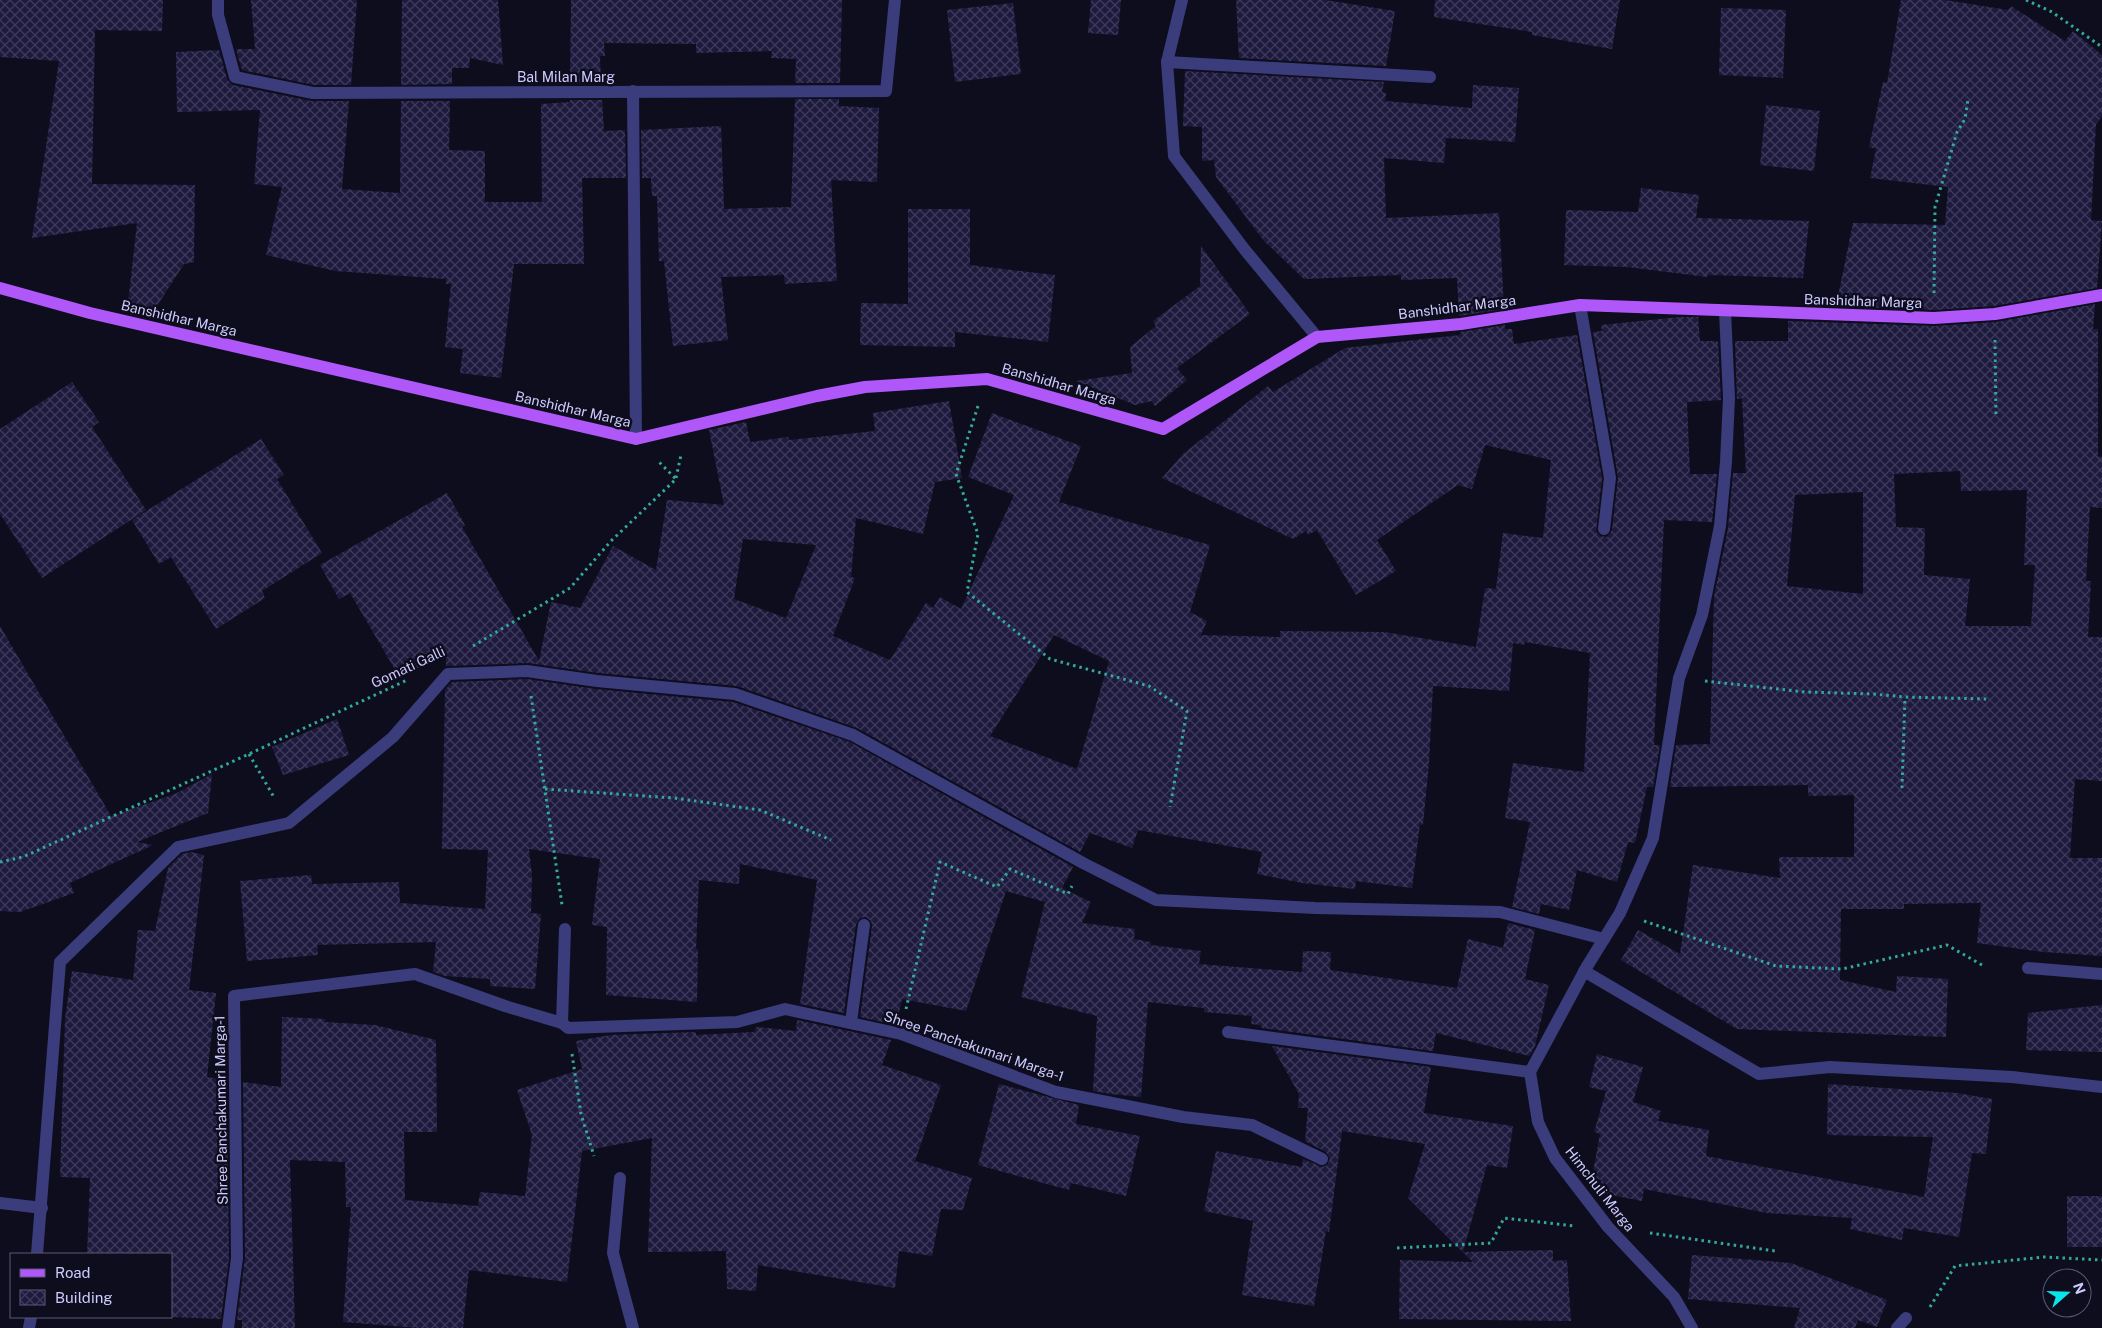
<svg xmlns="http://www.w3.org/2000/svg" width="2102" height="1328" viewBox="0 0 2102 1328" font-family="'Public Sans',sans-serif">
  <defs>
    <pattern id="building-cross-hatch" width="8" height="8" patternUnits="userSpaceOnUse" patternTransform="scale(1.25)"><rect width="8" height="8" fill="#1e1a3e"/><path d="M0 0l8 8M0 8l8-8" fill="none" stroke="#3e3a5b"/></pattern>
  </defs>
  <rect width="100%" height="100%" fill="#0e0d1e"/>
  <g fill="url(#building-cross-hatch)" fill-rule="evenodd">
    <polygon points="0,0 163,0 162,31 95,30 92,184 195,185 194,262 184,264 155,309 128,303 137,223 32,238 59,61 0,57"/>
    <polygon points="251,0 357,0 351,85 314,85 242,70 236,49 255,49"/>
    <polygon points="402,0 498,0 503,65 470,58 469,68 452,68 452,84 401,85"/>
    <polygon points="571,0 842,0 840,83 795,83 796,59 771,58 772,51 696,53 696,44 604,43 605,56 600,56 601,84 570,84"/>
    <polygon points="1091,0 1121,0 1118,35 1088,33"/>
    <polygon points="1236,0 1325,0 1395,11 1386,66 1239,58"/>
    <polygon points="1435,0 1620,0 1612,49 1532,35 1532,32 1434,17"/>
    <polygon points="1901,0 1945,0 2008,10 2011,6 2065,41 2073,31 2102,55 2102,116 2096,124 2091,220 2102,221 2097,288 1994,306 1934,310 1836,306 1853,223 1945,225 1948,187 1870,178 1876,149 1869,147 1883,82 1887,83"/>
    <polygon points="1013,3 1021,74 955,82 947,10"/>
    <polygon points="1721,8 1786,10 1783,78 1719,75"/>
    <polygon points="219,50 227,79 233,85 311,101 349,101 342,189 400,193 401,101 450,101 449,150 485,151 485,202 542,202 541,104 570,102 570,100 602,100 604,131 625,130 626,178 582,178 584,264 514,264 501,378 460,373 463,349 445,347 451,284 446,284 446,279 335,271 266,255 282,187 254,184 260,110 177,112 176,52"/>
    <polygon points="1185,71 1384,82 1382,92 1386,93 1385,101 1472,108 1473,85 1519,88 1515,142 1446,138 1444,163 1384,158 1386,218 1499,213 1504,309 1459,316 1457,278 1401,280 1401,275 1304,279 1264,241 1216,177 1214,160 1202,161 1202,127 1183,126"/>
    <polygon points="795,99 839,99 839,106 879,108 877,182 831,180 837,281 785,284 784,275 721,277 728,340 673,346 664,261 659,261 657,196 652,196 651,178 642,178 641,130 721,126 724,209 791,207"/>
    <polygon points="1766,105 1820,111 1814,171 1760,165"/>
    <polygon points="1641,188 1699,195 1696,218 1809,221 1803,278 1708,275 1707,277 1627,267 1564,265 1566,210 1638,212"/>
    <polygon points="908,209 970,209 970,265 1055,275 1048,342 955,332 955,347 860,345 861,303 908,304"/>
    <polygon points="1201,246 1250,314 1177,368 1187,380 1155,406 1152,401 1135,405 1076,381 1132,373 1130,347 1156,326 1153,321 1200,286"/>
    <path d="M2095,304L2093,329H2098V456L2102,457V508L2090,507L2086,581H2091L2088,637H2102V781L2075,779L2070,858H2102V956L2044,952L1977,943L1981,903L1904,904V909H1841L1840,980L1896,992L1897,976L1948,979L1946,1037L1737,1029L1621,960L1638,930L1680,954L1693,865L1780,878L1779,857H1854V795L1808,796V785L1670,787L1676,745L1710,744L1714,597L1728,528L1733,473H1746L1742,398L1737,399L1735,341H1788V321L1935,326L1996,322ZM1960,471L1961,491L2027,490L2024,565H2035L2031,626H1965L1970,579L1924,575L1925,528L1896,527L1894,474ZM1863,492V594L1787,586L1795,495Z"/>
    <path d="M1680,317H1698L1700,341H1718L1721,400L1687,402L1690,474H1717L1712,522L1664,520L1654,745H1660L1653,787H1647L1635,843L1628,842L1617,882L1577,870L1569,910L1541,904L1539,914L1512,907L1530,822L1505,818L1513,763L1584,772L1590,653L1525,642L1524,645L1513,643L1509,691L1433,686L1429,763L1423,825L1420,824L1412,888L1356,881L1355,889L1302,883L1257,874L1262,852L1138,830L1132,848L1090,833L1080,852L857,728L737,686L598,673L528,663L446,666V652L400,678L350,593L339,599L320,565L447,493L465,525L462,527L539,661L551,602L580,608L613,546L656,570L667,500L724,505L709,430L746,422L750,442L788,437L789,440L875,431L873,413L949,401L962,478L935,482L923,534L856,518L851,577L855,578L833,636L890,660L926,603L933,608L940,597L961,609L1014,495L968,477L992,413L1081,446L1059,502L1210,545L1190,612L1207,621L1201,635L1280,637V631L1384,632L1476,647L1485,588L1496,589L1503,533L1543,538L1551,460L1485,445L1472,489L1458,485L1377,540L1396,571L1356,595L1317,530L1308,535L1306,531L1293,539L1162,478L1183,454L1268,386L1273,392L1345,348L1460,335V332L1505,325V329H1512L1514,344L1577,335L1602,478L1596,532L1600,536L1607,537L1612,530L1618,477L1593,332L1602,331L1601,325ZM743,539L816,545L786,618L734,599ZM1054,635L1109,661L1077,769L990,736Z"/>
    <polygon points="72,382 99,422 92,427 146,510 42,578 0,514 0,429"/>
    <polygon points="261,439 284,475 277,479 322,553 262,591 265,598 216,629 171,557 159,564 132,520"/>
    <polygon points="0,626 111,816 175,794 212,774 208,813 137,842 153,845 70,883 74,893 20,912 0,911"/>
    <polygon points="527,679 596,689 733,702 850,742 1073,867 1062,888 1091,902 1082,923 1135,929 1134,939 1151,942 1151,945 1201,951 1199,964 1302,972 1303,951 1331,952 1330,970 1457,988 1468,939 1503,948 1508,923 1535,930 1525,979 1549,985 1535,1046 1529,1056 1436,1033 1433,1051 1262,1028 1260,1025 1251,1024 1252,1016 1204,1012 1204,1008 1148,1002 1141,1097 1111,1094 1093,1091 1097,1016 1021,997 1045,902 1006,891 966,1011 902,999 896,1025 860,1017 872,926 871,921 866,917 860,918 856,924 844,1013 800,1004 817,880 740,864 739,884 699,880 696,949 698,949 697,1002 606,995 607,927 592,925 600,859 529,849 532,875 531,913 541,914 535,989 490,986 490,979 445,976 433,972 436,942 317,945 318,955 247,961 240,881 311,875 312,884 399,882 400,903 485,909 488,850 442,849 445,690 452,682"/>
    <polygon points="337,719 349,755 283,775 272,747"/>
    <polygon points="191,852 204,855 189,990 216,993 207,1077 227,1080 229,1258 221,1319 171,1317 171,1254 87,1254 90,1178 60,1177 65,1018 72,971 133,980 138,930 155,931 168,868 182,854"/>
    <polygon points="2102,1005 2102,1052 2026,1050 2028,1013"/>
    <polygon points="282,1017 325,1019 325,1022 375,1025 436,1040 437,1132 404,1132 405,1200 478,1206 480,1192 525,1196 532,1135 517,1090 582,1069 576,1041 610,1035 696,1032 696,1035 755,1032 756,1027 796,1031 797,1020 891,1040 882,1065 941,1085 915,1161 972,1178 963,1210 941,1209 932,1256 899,1251 895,1288 758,1265 756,1291 727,1289 726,1251 648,1252 652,1138 582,1151 567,1282 469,1270 463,1328 419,1328 343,1322 351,1207 346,1207 345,1162 290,1160 295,1328 242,1328 242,1320 237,1320 245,1258 243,1082 281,1087"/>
    <polygon points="1272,1046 1431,1067 1424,1113 1513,1126 1507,1168 1487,1165 1463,1252 1553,1250 1553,1261 1567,1260 1571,1321 1399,1319 1400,1260 1473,1262 1408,1198 1425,1144 1342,1131 1329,1232 1326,1231 1314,1306 1242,1295 1253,1221 1204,1211 1216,1151 1302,1167 1303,1159 1322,1167 1327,1165 1330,1159 1326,1152 1305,1141 1308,1108 1298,1108 1299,1094"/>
    <polygon points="1597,1054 1643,1067 1633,1102 1661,1111 1658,1121 1709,1130 1706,1156 1924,1197 1933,1137 1827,1135 1828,1084 1957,1093 1992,1099 1986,1154 1972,1153 1959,1237 1904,1228 1902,1240 1850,1229 1852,1218 1767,1213 1644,1189 1642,1201 1601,1193 1601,1180 1592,1177 1600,1134 1594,1132 1606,1091 1589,1087"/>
    <polygon points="999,1084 1079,1105 1076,1124 1140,1136 1126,1196 1071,1183 1069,1190 978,1165"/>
    <rect x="2067" y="1196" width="35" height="51"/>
    <polygon points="1692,1255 1791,1263 1887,1300 1877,1327 1858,1320 1855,1328 1794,1328 1800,1308 1688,1299"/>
  </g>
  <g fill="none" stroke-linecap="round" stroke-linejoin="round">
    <g stroke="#32aa9a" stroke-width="3" stroke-dasharray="2.5 4" stroke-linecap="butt">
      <polyline points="2026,0 2052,12 2102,47"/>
      <polyline points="1934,293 1935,207 1957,132 1965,119 1968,99"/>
      <polyline points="1995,340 1996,417"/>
      <polyline points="978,406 956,474 978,534 967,592 1050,659 1149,686 1187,711 1170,807"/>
      <polyline points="676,478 681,455"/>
      <polyline points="473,646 570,588 611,541 676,479 658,461"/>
      <polyline points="1705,681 1805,692 1873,694 1905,697 1987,699"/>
      <polyline points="531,696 562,905"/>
      <polyline points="249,754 275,799"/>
      <polyline points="1902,788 1905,697"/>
      <polyline points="545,789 674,798 760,810 831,840"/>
      <polyline points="0,862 23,857 249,754 407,680"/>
      <polyline points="1644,921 1776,966 1842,969 1947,945 1982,965"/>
      <polyline points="906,1009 940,862 997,887 1010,869 1068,894 1072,886"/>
      <polyline points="572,1054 581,1114 594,1156"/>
      <polyline points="1650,1233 1775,1251"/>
      <polyline points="1397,1248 1491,1243 1504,1218 1574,1226"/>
      <polyline points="1930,1307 1955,1266 2044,1257 2102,1260"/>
    </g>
    <g stroke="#3a3c7b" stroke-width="12">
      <polyline points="218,0 218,15 235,77 313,93 886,91 895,0"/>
      <polyline points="1182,0 1167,62 1174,156 1245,250 1317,337"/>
      <polyline points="1167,62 1430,77"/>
      <polyline points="633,91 636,439"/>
      <polyline points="1580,305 1610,478 1604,529"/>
      <polyline points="2028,968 2102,974"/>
      <polyline points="1584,971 1759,1074 1830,1067 2012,1077 2102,1087"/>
      <polyline points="851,1022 864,925"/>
      <polyline points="562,1023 565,929"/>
      <polyline points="1228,1032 1530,1072"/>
      <polyline points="620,1178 613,1253 633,1328"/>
      <polyline points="0,1203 42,1208"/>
      <polyline points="37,1254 60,962 178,847 289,823 393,737 448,674 527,671 597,681 735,694 853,735 1083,863 1156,900 1315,908 1500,912 1604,939"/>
      <polyline points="29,1328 31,1317"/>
      <polyline points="228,1328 237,1258 234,996 415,974 505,1006 562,1023 568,1028 737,1022 785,1009 901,1034 1056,1092 1183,1117 1252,1125 1322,1159"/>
      <polyline points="1692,1328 1674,1297 1608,1227 1555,1158 1538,1122 1530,1072 1586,968 1620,913 1653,838 1679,678 1702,615 1720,526 1726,462 1729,398 1725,311"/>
      <polyline points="1897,1328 1906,1318"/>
    </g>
    <polyline stroke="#af57f8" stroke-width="12" points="0,288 90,313 636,439 817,396 865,387 987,379 1163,429 1317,337 1461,324 1580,305 1934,318 1995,314 2102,295"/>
  </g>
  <g text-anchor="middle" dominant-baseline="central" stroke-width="5" stroke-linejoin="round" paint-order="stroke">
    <g font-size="14" fill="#cdcbfd" stroke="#0e0d1e">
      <text x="566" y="77">Bal Milan Marg</text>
      <text transform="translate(1863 301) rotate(2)">Banshidhar Marga</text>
      <text transform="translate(1457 307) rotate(-7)">Banshidhar Marga</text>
      <text transform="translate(179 318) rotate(13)">Banshidhar Marga</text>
      <text transform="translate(1059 384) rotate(16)">Banshidhar Marga</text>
      <text transform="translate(573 409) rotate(13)">Banshidhar Marga</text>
      <text transform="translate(408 667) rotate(-25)">Gomati Galli</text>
      <text transform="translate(974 1046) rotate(19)">Shree Panchakumari Marga-1</text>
      <text transform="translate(221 1110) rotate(-91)">Shree Panchakumari Marga-1</text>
      <text transform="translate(1600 1189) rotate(52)">Himchuli Marga</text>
    </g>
  </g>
  <rect x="10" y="1253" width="162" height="65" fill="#0e0d1e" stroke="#5a5977"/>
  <rect x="20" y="1269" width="25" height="8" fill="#af57f8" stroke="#5a5977"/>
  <text x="55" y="1278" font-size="15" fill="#cdcbfd">Road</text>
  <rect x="20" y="1290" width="25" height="15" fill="url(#building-cross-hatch)" stroke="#5a5977"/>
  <text x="55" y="1303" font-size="15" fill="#cdcbfd">Building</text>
  <g transform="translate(2067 1293) rotate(70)"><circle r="24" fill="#0e0d1e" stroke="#5a5977"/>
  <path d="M0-4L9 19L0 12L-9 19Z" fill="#0ae5ea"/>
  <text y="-8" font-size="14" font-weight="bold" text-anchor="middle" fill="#cdcbfd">N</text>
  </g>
</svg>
